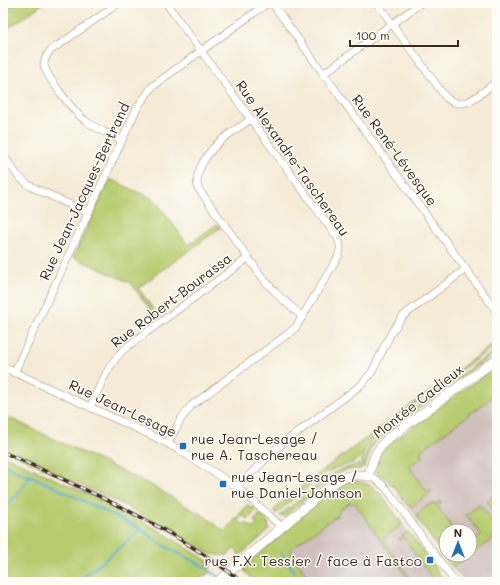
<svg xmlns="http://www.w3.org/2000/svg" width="500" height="585" viewBox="0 0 500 585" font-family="Mali,sans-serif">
  <rect width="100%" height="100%" fill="#fdfcf7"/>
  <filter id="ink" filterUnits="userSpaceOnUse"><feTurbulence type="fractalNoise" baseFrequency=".025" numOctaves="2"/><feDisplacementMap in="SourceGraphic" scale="8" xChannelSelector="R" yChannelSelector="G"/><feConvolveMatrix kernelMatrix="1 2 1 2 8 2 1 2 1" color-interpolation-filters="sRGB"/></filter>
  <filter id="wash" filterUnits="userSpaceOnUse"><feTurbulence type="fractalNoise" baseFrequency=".012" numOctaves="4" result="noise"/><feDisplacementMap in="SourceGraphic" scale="16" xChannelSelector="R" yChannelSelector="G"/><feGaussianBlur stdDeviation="0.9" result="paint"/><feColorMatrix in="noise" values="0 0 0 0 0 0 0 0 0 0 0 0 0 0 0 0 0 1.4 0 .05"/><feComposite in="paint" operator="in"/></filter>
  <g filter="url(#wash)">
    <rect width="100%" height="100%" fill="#f5ebd6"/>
    <g fill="#d0c0bc" fill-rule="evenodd">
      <path d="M497,394V582H465L452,568L396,489L390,483L401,464ZM446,531H470V555H446Z"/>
      <polygon points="356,481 369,484 373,487 375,492 380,493 445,582 311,582 279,536 334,489 335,490 345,483"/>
    </g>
    <g fill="#b7cc70" stroke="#797b47">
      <polygon points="3,3 44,3 3,32"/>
      <polygon points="110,179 155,200 188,245 217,224 220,228 138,288 159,317 156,318 131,283 73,257"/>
      <path d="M497,341V345L450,377L375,434C368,441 365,455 358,460C351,465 340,465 332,470C312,481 294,499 276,514L273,511L287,497Z"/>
      <path d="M497,349V352L442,391L377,440C368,449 370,461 363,468L361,463L372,443L379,436L433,394Z"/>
      <path d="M497,365V394L420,451L424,456L409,466L427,492L431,490L433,491L414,505L411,506L407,505L396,489L385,478L377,472C374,459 383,449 392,442Z"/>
      <polygon points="3,415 149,484 207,518 225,532 248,504 248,506 251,508 253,507 256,510 248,520 242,515 238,521 244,525 246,523 253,528 257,524 254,521 260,514 268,521 269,529 266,533 240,555 234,548 228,555 216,555 208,553 186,539 120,503 3,449"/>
      <polygon points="3,455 86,493 157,529 211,563 209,573 195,582 3,582"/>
      <polygon points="359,464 361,469 346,470 333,476 288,514 284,516 279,516 327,477 339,470"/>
      <polygon points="356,481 362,482 373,487 375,491 380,493 402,523 400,526 383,539 413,582 410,582 355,503 353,504 351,502 338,511 339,514 289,550 311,582 266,582 254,580 245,572 244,567 334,489 335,490 345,483"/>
      <polygon points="497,493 497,516 487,501"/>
      <path d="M441,501V503L437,506L455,531H446V555H470V544L482,535L466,515L480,505C487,514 500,528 494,538L455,566L450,565L417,518V514L430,504H435Z"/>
      <polygon points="409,532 445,582 435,582 404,538 400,540 398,540 406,533"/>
    </g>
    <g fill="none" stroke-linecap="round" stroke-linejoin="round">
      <g stroke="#50acce" stroke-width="2">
        <polyline points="3,9 17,3"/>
        <polyline points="3,464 24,475 31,476"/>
        <polyline points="3,508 16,496 31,476 142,529 78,582"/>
        <polyline points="142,529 159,543 203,566 219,577"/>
        <polyline points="281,552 301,582"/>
      </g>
    </g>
  </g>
  <g filter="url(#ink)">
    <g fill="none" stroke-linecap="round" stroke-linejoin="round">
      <defs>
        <g id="minor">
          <path d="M119,3L50,51C47,55 44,59 44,65C46,76 75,114 86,121C96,129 109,134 121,140"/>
          <path d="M166,3L337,237C341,244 341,249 338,257L296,327L289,333L191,406L181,419L168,443"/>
          <polyline points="272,3 497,312"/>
          <path d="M377,3L444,95C461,116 482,92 497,81"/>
          <polyline points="323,74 421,3"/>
          <path d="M251,119C230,134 213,142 201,166C198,174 196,179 198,188L265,281L280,297L303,317"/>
          <polyline points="3,155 18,176 30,186 88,213"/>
          <polyline points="3,367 153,436 179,450 237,487 282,527"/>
          <polyline points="14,373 137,108 152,87 165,77 268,3"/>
          <path d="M90,407C101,385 108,362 128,346L248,258"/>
          <polyline points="368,476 377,480 386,488 455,582"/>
          <polyline points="237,487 278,447 361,385 372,372 391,333 403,316 466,269"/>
        </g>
        <path id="tertiary" d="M218,582L332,484C344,476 354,473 368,476L376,453L387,439L497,359"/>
      </defs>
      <use href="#minor" stroke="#988a7a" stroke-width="8"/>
      <use href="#tertiary" stroke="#988a7a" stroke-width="10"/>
      <use href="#minor" stroke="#fff" stroke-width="7"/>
      <use href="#tertiary" stroke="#fff" stroke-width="9"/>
      <defs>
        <path id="rail" d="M3,452C86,490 170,525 242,582"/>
      </defs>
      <use href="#rail" stroke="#3b2a1e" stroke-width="3.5"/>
      <use href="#rail" stroke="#fdfcf7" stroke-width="2" stroke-dasharray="6" stroke-linecap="butt"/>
    </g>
  </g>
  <g fill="#1f6fb2" stroke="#fdfcf7" stroke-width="1.5">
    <rect x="179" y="442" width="8" height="8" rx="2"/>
    <rect x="219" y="480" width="8" height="8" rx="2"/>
    <rect x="426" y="556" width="8" height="8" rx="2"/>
  </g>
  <g text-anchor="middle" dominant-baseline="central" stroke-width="3" stroke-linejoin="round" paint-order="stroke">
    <g font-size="14" fill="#3b2a1e" stroke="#fdfcf7">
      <text transform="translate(395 150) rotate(54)">Rue René-Lévesque</text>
      <text transform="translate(293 158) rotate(55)">Rue Alexandre-Taschereau</text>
      <text transform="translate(84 191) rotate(-65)">Rue Jean-Jacques-Bertrand</text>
      <text transform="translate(171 300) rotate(-37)">Rue Robert-Bourassa</text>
      <text transform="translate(418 401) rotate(-38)">Montée Cadieux</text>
      <text transform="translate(123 408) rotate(25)">Rue Jean-Lesage</text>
    </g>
    <g font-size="14" fill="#3b2a1e" stroke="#fdfcf7" text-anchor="start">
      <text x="191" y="438">rue Jean-Lesage /<tspan x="191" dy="16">rue A. Taschereau</tspan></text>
      <text x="231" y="476">rue Jean-Lesage /<tspan x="231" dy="16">rue Daniel-Johnson</tspan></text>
      <text x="422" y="560" text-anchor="end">rue F.X. Tessier / face à Fastco</text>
    </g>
  </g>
  <rect width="500" height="585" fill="none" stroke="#fdfcf7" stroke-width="16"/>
  <g transform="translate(458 543)"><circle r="19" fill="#fdfcf7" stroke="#afa8a0"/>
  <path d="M0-3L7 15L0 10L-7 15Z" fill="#1f6fb2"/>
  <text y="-6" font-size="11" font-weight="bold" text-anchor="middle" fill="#3b2a1e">N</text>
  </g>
  <path d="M350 40v6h108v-6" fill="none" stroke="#3b2a1e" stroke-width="2"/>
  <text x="356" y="40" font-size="12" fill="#3b2a1e" stroke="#fdfcf7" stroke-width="3" paint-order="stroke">100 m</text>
</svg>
